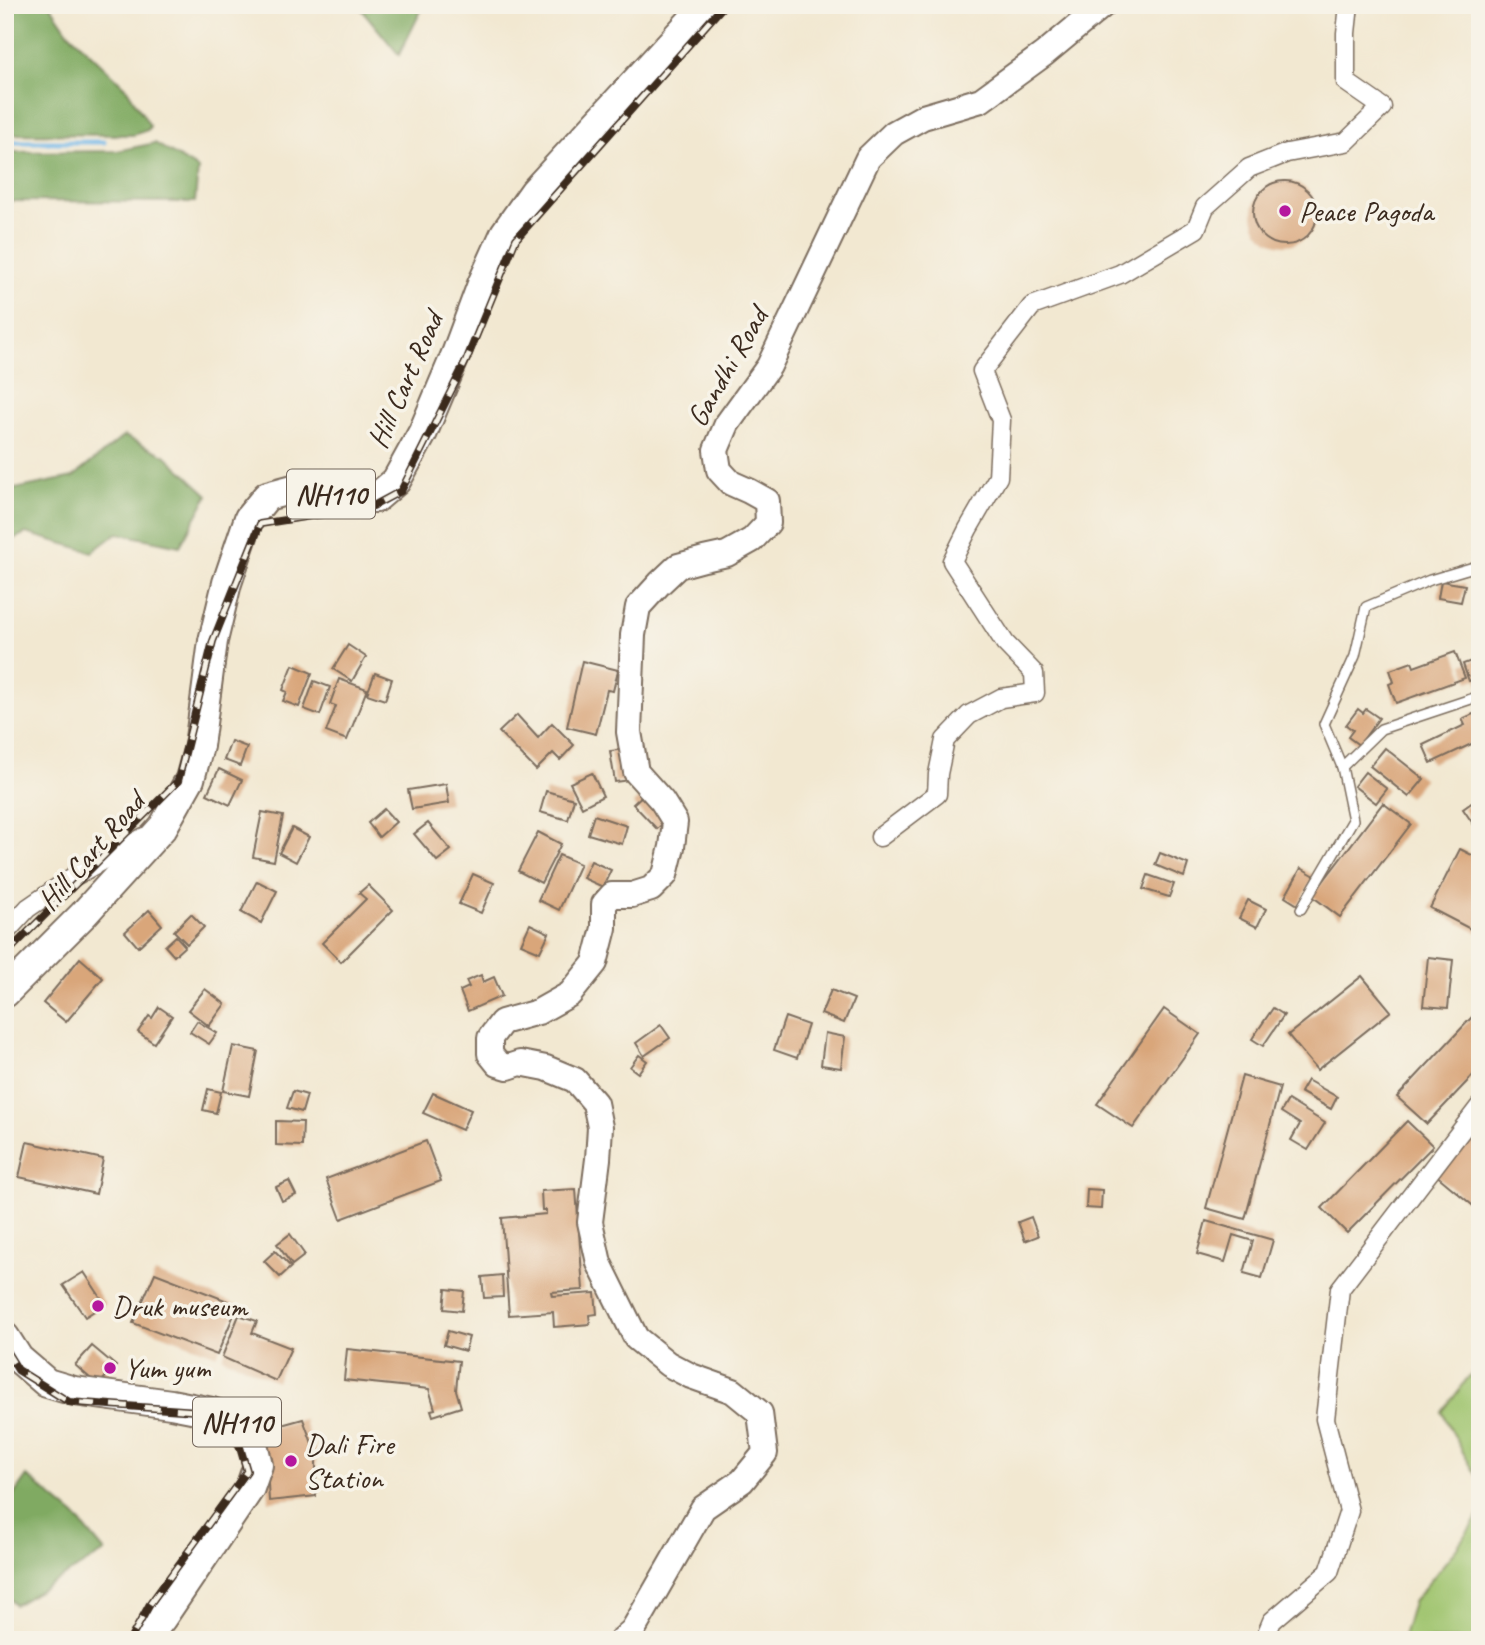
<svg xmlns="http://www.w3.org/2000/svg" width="1485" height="1645" viewBox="0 0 1485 1645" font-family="Caveat,sans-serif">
  <rect width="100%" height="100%" fill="#f7f3e8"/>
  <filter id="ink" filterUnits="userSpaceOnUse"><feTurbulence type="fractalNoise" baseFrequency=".0143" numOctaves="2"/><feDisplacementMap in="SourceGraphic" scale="14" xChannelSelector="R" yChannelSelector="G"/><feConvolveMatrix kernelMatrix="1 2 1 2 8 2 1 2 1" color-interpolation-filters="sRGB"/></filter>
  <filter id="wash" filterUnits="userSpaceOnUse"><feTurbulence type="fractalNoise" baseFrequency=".00686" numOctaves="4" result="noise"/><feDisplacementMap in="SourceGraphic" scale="28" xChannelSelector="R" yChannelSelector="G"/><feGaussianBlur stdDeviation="1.57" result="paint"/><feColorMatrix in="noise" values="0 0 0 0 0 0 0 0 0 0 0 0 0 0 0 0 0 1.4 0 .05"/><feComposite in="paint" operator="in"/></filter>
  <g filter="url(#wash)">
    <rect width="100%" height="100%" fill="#f2e8d1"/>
    <g fill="#a0c56f" stroke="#6e7846" stroke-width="2">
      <polygon points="1480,1363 1480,1504 1478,1478 1464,1454 1442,1412"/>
      <polygon points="1480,1514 1480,1640 1402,1640 1413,1602 1453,1553"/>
    </g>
    <g fill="#80aa62" stroke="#5e6a40" stroke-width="2">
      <polygon points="5,5 50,5 69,33 126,88 150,126 148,130 133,135 5,134"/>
      <polygon points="358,5 424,5 399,55"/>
      <polygon points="155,143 198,169 195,202 5,201 5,152 117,151"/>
      <polygon points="124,436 165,455 208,495 180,546 117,533 92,552 26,533 5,543 5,491 73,477"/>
      <polygon points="27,1476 75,1516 105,1552 15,1605 5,1592 5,1498 10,1500"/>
    </g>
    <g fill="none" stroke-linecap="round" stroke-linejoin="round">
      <polyline stroke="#72b8e9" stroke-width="5" points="5,142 104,142"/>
    </g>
    <g id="blocks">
      <g fill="#d9a67a">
        <circle cx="1285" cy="213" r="32"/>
        <polygon points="1441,581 1465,585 1461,602 1438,598"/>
        <polygon points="348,645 366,657 352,681 333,669"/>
        <polygon points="1455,652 1465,678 1396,703 1389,684 1394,682 1390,670 1412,662 1414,667"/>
        <polygon points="1480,658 1480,684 1479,684 1477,679 1469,681 1463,664"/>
        <polygon points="582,661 618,670 613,691 607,690 596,734 567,727"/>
        <polygon points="293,665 312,673 299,707 283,701 287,692 283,690"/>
        <polygon points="375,673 392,679 385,700 367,694"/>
        <polygon points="339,679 367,689 347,740 326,732 336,706 330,704"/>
        <polygon points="314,681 330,687 320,715 304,709"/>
        <polygon points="1358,709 1363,713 1366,709 1379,718 1359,745 1348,737 1353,730 1346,725"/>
        <polygon points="1480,711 1480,740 1431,763 1423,745 1465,725 1462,719"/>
        <polygon points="517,715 538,738 552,723 574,745 560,760 553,753 536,770 499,732"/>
        <polygon points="231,741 247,747 240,766 224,760"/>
        <polygon points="1385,748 1424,779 1409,797 1370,766"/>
        <polygon points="626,749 631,780 615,782 610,751"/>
        <polygon points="219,769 242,780 230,805 207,794"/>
        <polygon points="1365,772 1387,789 1376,803 1354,786"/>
        <polygon points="592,773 603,796 582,807 570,783"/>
        <polygon points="446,784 449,803 412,809 408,790"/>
        <polygon points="546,791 574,799 568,820 540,812"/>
        <polygon points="644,794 668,819 657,829 633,804"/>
        <polygon points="1480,797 1480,825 1476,828 1463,809"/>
        <polygon points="1383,803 1411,824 1340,917 1312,896"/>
        <polygon points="384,809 396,822 379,837 368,823"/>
        <polygon points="262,812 283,816 274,861 253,857"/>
        <polygon points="594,815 627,826 622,844 588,834"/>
        <polygon points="428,823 451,850 437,861 414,834"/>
        <polygon points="292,828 309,837 296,862 279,853"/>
        <polygon points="538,832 561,844 541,883 518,871"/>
        <polygon points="1460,849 1480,859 1480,934 1430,908"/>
        <polygon points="1160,853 1188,864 1184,877 1155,865"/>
        <polygon points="559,855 580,864 559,910 538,900"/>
        <polygon points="591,861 611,870 603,887 583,878"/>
        <polygon points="1301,868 1315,876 1298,905 1285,897"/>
        <polygon points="473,874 494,883 481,913 459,904"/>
        <polygon points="1148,875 1174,884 1169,897 1143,889"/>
        <polygon points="257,881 277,891 261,923 241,912"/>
        <polygon points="368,885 393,910 341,962 322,943 366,899 359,893"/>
        <polygon points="1248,900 1266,909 1257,927 1239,918"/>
        <polygon points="149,910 162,925 138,947 125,932"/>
        <polygon points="191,914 204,927 187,944 174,931"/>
        <polygon points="530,924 549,933 540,952 521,944"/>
        <polygon points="176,936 185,946 174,956 165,946"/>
        <polygon points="1428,957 1453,960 1448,1008 1423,1006"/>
        <polygon points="80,958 103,978 66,1022 43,1003"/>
        <polygon points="481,975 483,982 494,977 502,996 468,1011 460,991 469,987 466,981"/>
        <polygon points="1362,976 1391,1011 1317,1070 1288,1035"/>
        <polygon points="205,989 225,1004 209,1026 188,1010"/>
        <polygon points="831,990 854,999 844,1023 821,1014"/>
        <polygon points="159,1007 172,1016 154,1043 138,1032 149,1016 152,1018"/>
        <polygon points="1273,1008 1284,1015 1263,1046 1252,1039"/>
        <polygon points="1164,1009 1200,1034 1133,1128 1097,1104"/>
        <polygon points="785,1017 808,1025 797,1058 774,1050"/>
        <polygon points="1472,1017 1480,1024 1480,1068 1427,1124 1397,1097"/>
        <polygon points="197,1021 217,1033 209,1044 190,1032"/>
        <polygon points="661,1025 670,1038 644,1056 636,1043"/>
        <polygon points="825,1033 845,1037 841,1068 821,1065"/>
        <polygon points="233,1046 258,1051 249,1096 223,1091"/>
        <polygon points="639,1055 647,1061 638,1073 630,1067"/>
        <polygon points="1242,1076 1280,1087 1245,1219 1206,1208"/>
        <polygon points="1307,1080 1337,1097 1331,1109 1300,1092"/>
        <polygon points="208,1089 221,1092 216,1113 203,1110"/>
        <polygon points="293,1091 307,1095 302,1112 287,1108"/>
        <polygon points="433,1093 471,1110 462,1130 423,1113"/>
        <polygon points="1288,1100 1325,1123 1308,1150 1291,1140 1300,1124 1281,1112"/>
        <polygon points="276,1121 303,1122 302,1146 276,1145"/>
        <polygon points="1407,1121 1433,1146 1347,1233 1322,1208"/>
        <polygon points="1480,1121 1480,1205 1477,1209 1435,1174"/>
        <polygon points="426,1141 441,1181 341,1219 326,1179"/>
        <polygon points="27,1142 103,1159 96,1194 19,1177"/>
        <polygon points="289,1181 296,1195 282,1201 276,1187"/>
        <polygon points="576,1189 583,1290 551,1292 552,1296 595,1293 597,1314 589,1315 590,1324 554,1327 553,1312 509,1315 502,1218 546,1214 546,1210 542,1210 541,1191"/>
        <polygon points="1087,1189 1102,1190 1101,1209 1086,1208"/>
        <polygon points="1031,1217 1038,1236 1025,1241 1018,1222"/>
        <polygon points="1206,1221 1273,1240 1262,1278 1244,1273 1253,1241 1233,1235 1225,1262 1197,1254"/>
        <polygon points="290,1234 305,1255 292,1265 277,1244"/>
        <polygon points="275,1251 291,1267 280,1277 264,1261"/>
        <polygon points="84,1272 105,1304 85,1317 63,1285"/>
        <polygon points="155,1273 238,1305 217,1355 133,1323"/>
        <polygon points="502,1275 503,1297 484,1298 482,1277"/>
        <polygon points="446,1289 464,1291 462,1311 444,1309"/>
        <polygon points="239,1315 257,1321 252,1333 291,1348 276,1381 222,1357"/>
        <polygon points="448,1331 469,1337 465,1351 444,1345"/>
        <polygon points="92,1346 116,1366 98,1385 75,1365"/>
        <polygon points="347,1349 459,1361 456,1390 461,1407 433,1416 431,1410 435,1409 429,1389 344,1380"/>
        <polygon points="303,1419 316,1454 316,1496 269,1501 267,1467 256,1432"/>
      </g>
    </g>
  </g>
  <g filter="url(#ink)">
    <use href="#blocks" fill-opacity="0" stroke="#7b6c5d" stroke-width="2"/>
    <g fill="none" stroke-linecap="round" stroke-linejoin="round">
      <defs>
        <g id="service">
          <polyline points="1342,767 1381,729 1480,696"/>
          <polyline points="1301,909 1353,820 1342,767 1324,724 1355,656 1366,607 1430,580 1477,566 1480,566"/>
        </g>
        <g id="minor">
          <polyline points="880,837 937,794 938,774 945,740 969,715 1001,698 1035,693 1034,673 1005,643 952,561 968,529 998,477 1001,420 982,371 1032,306 1120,274 1196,229 1205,207 1249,168 1287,153 1346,142 1382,107 1346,82 1346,33 1349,5"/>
          <polyline points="5,933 28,908 73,877 144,837"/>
          <polyline points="1264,1640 1272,1621 1329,1572 1349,1511 1325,1419 1340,1289 1480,1106"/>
        </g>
        <polyline id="secondary" points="622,1640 633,1630 703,1508 742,1481 765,1453 760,1413 733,1391 691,1376 668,1364 636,1338 599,1263 590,1222 598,1159 600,1127 595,1103 575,1080 546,1068 520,1063 508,1067 498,1064 490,1054 490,1038 502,1022 538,1012 570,994 595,963 604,928 604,904 612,895 632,895 651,889 665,875 672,847 675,822 662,801 636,772 629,732 633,635 638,607 660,583 678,566 704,559 727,554 752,540 768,523 767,501 749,491 731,483 719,470 716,450 727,424 769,366 868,158 894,133 923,117 981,100 1044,54 1103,5"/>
        <g id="trunk">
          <polyline points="5,993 83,915 163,827 190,779 199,746 213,641 227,583 249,518 267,496 297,488 350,497 376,498 396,481 423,432 456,354 482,284 505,233 534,192 706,5"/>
          <polyline points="5,1337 19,1359 47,1383 74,1391 171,1404 212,1412 235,1420 253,1444 258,1465 250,1488 162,1618 145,1640"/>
        </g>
      </defs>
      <use href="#service" stroke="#7b6c5d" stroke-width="12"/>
      <use href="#minor" stroke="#7b6c5d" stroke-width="21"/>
      <use href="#secondary" stroke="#7b6c5d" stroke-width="28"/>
      <use href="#trunk" stroke="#7b6c5d" stroke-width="32"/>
      <use href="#service" stroke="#fff" stroke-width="9"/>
      <use href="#minor" stroke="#fff" stroke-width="18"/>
      <use href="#secondary" stroke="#fff" stroke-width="24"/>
      <use href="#trunk" stroke="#fff" stroke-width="28"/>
      <defs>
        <g id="rail">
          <polyline points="5,955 178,781 213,641 260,524 373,506 401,491 466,361 516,239 724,5"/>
          <polyline points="5,1349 18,1370 69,1402 196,1411 234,1427 247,1471 150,1604 130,1640"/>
        </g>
      </defs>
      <use href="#rail" stroke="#3b2a1e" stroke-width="8"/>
      <use href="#rail" stroke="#f7f3e8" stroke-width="5" stroke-dasharray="16" stroke-linecap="butt"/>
    </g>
  </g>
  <g fill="#b5179e" stroke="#f7f3e8" stroke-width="2.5">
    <circle cx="1285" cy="211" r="7"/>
    <circle cx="98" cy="1306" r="7"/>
    <circle cx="110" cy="1368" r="7"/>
    <circle cx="291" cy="1461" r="7"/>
  </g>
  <g text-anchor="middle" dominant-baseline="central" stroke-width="7" stroke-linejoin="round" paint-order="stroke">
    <g fill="#f7f3e8" stroke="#73665b" stroke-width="2">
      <rect x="287" y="469.5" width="88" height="49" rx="5"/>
      <rect x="193" y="1397.5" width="88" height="49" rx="5"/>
    </g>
    <g font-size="28" font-weight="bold" fill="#3b2a1e">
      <text x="331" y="494">NH110</text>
      <text x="237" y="1422">NH110</text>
    </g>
    <g font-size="30" fill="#3b2a1e" stroke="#f7f3e8" text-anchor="start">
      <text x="1299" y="211">Peace Pagoda</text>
      <text x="112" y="1306">Druk museum</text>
      <text x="124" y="1368">Yum yum</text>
      <text x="305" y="1444">Dali Fire<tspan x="305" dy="34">Station</tspan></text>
    </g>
    <g font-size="30" fill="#3b2a1e" stroke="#f7f3e8">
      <text transform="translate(727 367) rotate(-60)">Gandhi Road</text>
      <text transform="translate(405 380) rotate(-66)">Hill Cart Road</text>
      <text transform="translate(91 851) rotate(-49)">Hill Cart Road</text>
    </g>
  </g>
  <rect width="1485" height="1645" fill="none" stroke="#f7f3e8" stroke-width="28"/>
</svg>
